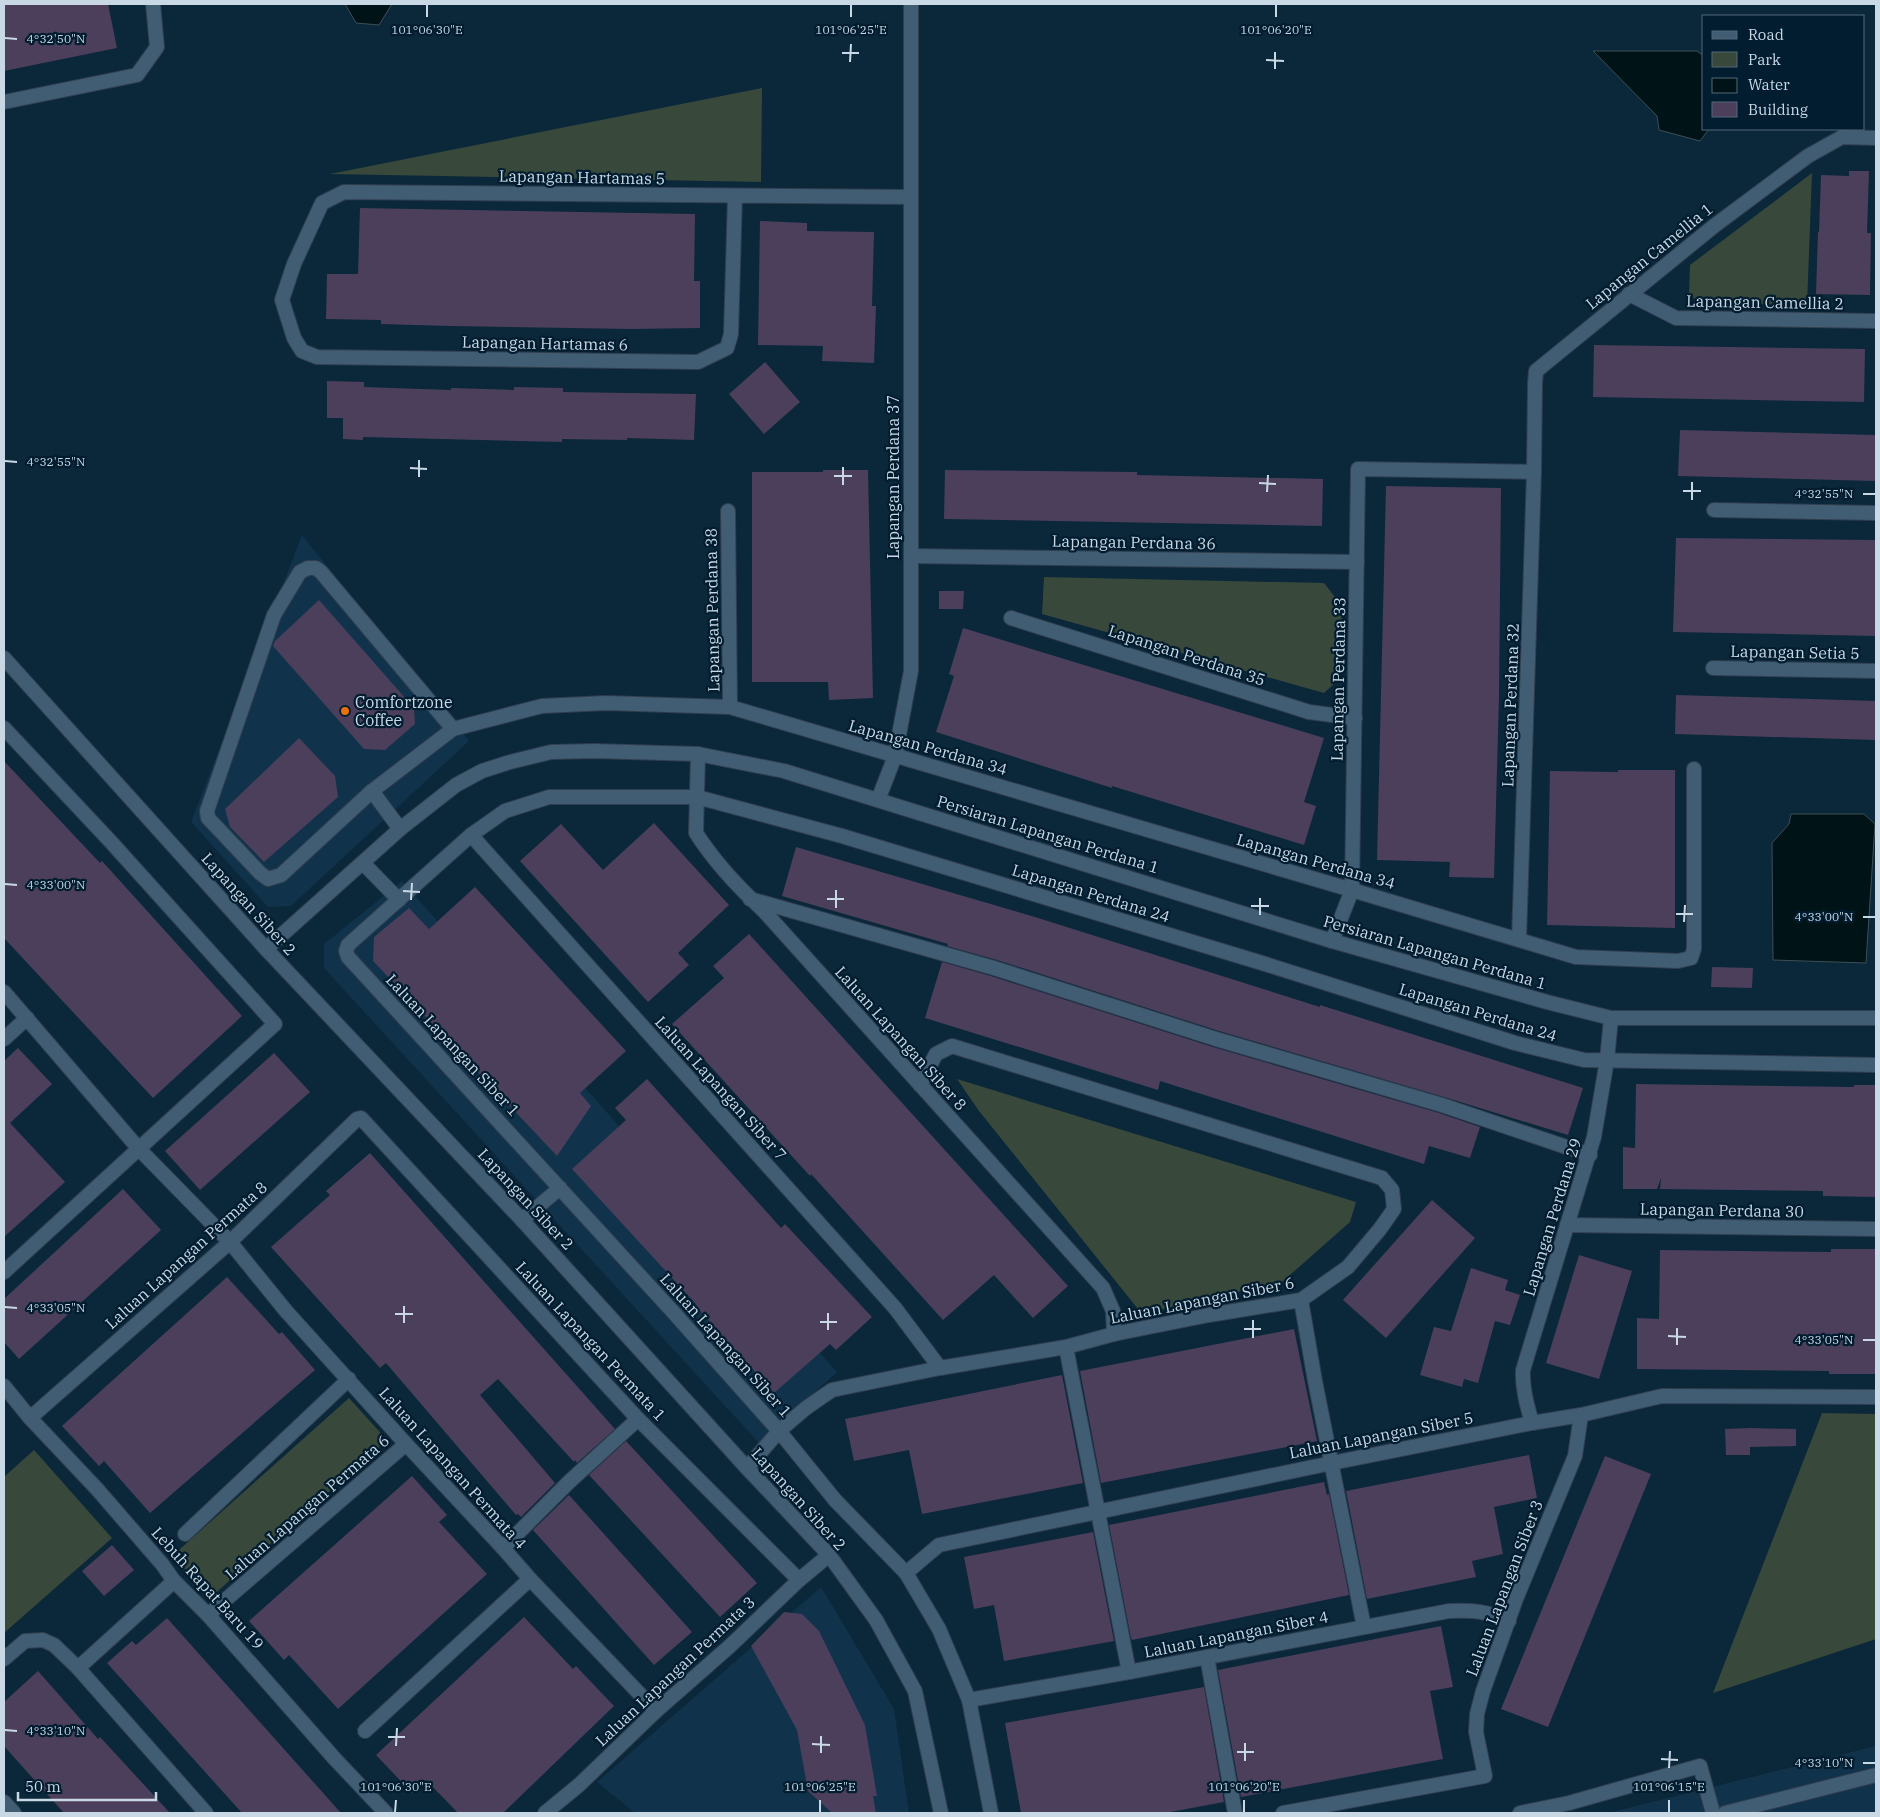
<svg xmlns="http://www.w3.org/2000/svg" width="1880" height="1817" viewBox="0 0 1880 1817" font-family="'IBM Plex Serif',serif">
  <rect width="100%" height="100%" fill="#0b273a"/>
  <g fill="#10324a">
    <polygon points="302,535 469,741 291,906 268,907 191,822"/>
    <polygon points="402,881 837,1372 759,1443 324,968 324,944"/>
    <polygon points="821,1587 894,1709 909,1813 635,1813 597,1782"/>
    <polygon points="1876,1746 1876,1813 1608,1813"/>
  </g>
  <g fill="#38483a">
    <polygon points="762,88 761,182 330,174"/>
    <polygon points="1812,173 1807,305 1701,303 1689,295 1690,265"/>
    <polygon points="1044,577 1324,583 1342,606 1339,679 1324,693 1042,614"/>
    <polygon points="957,1079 1356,1202 1350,1222 1282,1282 1142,1314 979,1111"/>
    <polygon points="349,1398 387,1440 209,1599 171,1557"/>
    <polygon points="1822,1413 1876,1414 1876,1639 1713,1693"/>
    <polygon points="34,1450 112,1538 4,1633 4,1477"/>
  </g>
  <g fill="#001417" stroke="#3c4f55">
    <polygon points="345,4 392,4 379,25 356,23"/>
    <polygon points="1593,51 1697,51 1704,56 1704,129 1709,129 1700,141 1659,130 1657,116"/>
    <polygon points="1791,814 1864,814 1875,824 1866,963 1773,960 1772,843 1789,824"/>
  </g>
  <g fill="#4b3f5b">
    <polygon points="4,4 108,4 117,48 4,71"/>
    <polygon points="1849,171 1869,171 1867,233 1871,233 1870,295 1816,294 1818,232 1819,232 1821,175 1849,176"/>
    <polygon points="360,208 695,214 694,281 700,281 700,328 632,329 449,326 381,324 381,320 326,319 327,274 358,274"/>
    <polygon points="760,221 807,223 807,231 874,232 872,306 876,306 874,363 822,361 823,346 758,345"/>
    <polygon points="1594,345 1865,349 1864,402 1593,397"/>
    <polygon points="765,362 800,402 764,434 729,394"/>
    <polygon points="327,381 364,382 364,387 451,390 451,388 514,390 514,387 563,388 563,392 696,394 694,440 627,438 627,440 562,439 562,442 363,437 363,440 343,439 343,418 327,418"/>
    <polygon points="1680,430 1876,435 1876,481 1678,476"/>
    <polygon points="823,470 868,470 873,698 829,700 828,682 752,682 752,472 823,472"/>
    <polygon points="945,470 1137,472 1137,475 1323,479 1322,526 944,519"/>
    <polygon points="1386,486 1501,488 1499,697 1494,878 1449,877 1450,862 1377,860"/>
    <polygon points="1676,538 1876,540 1876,636 1673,632"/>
    <polygon points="939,591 964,591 963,609 939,609"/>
    <polygon points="319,600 414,708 415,724 385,750 364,749 273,646 275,641"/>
    <polygon points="963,628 1324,738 1304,802 1316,806 1304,845 1112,786 1112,788 936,732 954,676 949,674"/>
    <polygon points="1676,695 1876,701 1876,740 1675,734"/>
    <polygon points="299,738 335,776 338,797 264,862 230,827 225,809"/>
    <polygon points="4,761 100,863 102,861 242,1016 153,1098 4,938"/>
    <polygon points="1618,770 1675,770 1675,928 1547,925 1550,771 1618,772"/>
    <polygon points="654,823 729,905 678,953 689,965 648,1002 520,861 561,824 603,870"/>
    <polygon points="796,847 1035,917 1320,1007 1320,1005 1583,1088 1568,1135 1444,1097 1219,1031 997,960 947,946 948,944 782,896"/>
    <polygon points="475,887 626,1051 580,1093 591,1106 557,1156 373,961 374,937 409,908 429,929"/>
    <polygon points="749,934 1068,1286 1033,1318 994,1275 943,1320 811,1174 810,1176 672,1024 724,978 713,966"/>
    <polygon points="942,962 991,976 1213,1047 1439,1113 1480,1127 1470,1158 1429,1146 1424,1164 1160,1081 1158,1090 925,1018"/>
    <polygon points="1712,967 1753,968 1752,988 1711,987"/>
    <polygon points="18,1048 52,1084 10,1123 65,1182 4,1237 4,1061"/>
    <polygon points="274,1053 310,1092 200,1190 165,1151"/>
    <polygon points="647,1079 781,1228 785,1224 872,1317 836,1350 830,1344 774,1393 695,1305 696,1304 572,1169 626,1120 615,1108"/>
    <polygon points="1636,1084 1854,1087 1854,1085 1876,1085 1876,1197 1823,1196 1823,1191 1660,1189 1661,1178 1657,1189 1623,1189 1623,1147 1635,1148"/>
    <polygon points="370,1153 615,1429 577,1463 575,1460 574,1462 498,1379 480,1395 555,1483 521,1517 518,1514 516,1515 386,1363 380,1368 271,1247 330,1195 326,1191"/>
    <polygon points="123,1189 161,1230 19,1359 4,1342 4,1299"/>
    <polygon points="1432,1200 1475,1238 1386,1338 1343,1300"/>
    <polygon points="1831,1249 1876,1249 1876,1374 1829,1374 1829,1371 1637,1369 1637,1318 1659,1319 1660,1250 1831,1252"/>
    <polygon points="1579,1255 1632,1271 1599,1379 1546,1363"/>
    <polygon points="1471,1268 1508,1280 1505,1290 1520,1295 1510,1325 1495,1321 1478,1383 1464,1379 1462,1387 1420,1375 1434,1327 1451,1331"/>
    <polygon points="227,1277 279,1334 282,1332 315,1370 150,1513 104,1461 99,1466 62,1426"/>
    <polygon points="1294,1329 1317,1441 1101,1483 1080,1371"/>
    <polygon points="1062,1375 1083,1483 922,1514 909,1450 854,1461 845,1419"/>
    <polygon points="1750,1428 1796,1429 1796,1446 1750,1447 1750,1455 1726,1455 1725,1429"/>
    <polygon points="626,1441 757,1583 720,1617 589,1475"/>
    <polygon points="1529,1455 1537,1498 1494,1507 1503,1554 1472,1561 1476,1577 1367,1599 1346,1491"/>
    <polygon points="1605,1456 1651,1474 1548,1727 1501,1709"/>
    <polygon points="412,1476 447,1515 439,1522 487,1574 338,1709 289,1655 284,1660 249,1621"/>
    <polygon points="1324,1482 1327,1495 1329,1494 1349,1595 1132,1640 1131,1638 1109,1525"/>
    <polygon points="569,1495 692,1632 654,1665 533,1530"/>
    <polygon points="1093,1532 1114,1641 1004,1661 994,1605 974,1609 964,1557"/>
    <polygon points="112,1545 134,1570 104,1596 82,1571"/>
    <polygon points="784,1612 802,1614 819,1631 865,1725 877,1796 873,1796 876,1813 832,1813 808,1791 797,1730 751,1646"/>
    <polygon points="524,1617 573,1669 576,1666 614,1706 503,1813 458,1813 426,1780 412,1793 376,1755"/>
    <polygon points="167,1618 341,1813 242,1813 107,1663 132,1641 136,1645"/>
    <polygon points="1441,1626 1453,1687 1430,1691 1443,1759 1241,1797 1218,1670"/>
    <polygon points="38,1671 98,1739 100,1737 170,1813 64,1813 4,1746 4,1702"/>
    <polygon points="1204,1687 1224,1802 1165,1813 1021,1813 1005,1723"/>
  </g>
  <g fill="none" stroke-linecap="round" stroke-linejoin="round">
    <defs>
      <g id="minor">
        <polyline points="4,102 137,75 157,47 153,4"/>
        <polyline points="735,196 731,334 727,348 698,362 317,357 302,351 294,338 282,300 294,264 322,203 344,192 911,197"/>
        <polyline points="1629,294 1676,318 1876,321"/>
        <polyline points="1714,510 1876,513"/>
        <polyline points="728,511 730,707"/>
        <polyline points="911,556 1357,562"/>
        <polyline points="1011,618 1309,712 1355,718"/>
        <polyline points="1713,668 1876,671"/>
        <polyline points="4,728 111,842 275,1024 4,1272"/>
        <polyline points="453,729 321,572 316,568 308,568 300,572 274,615 207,811 208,818 260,873 268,879 281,875 372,791 453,729 542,706 606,703 730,707 1352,890 1576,957 1678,961 1691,958 1694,949 1694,769"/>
        <path d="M698,754L696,833C714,861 739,888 763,910L1103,1288L1113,1311L1114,1334"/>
        <polyline points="372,791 400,829"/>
        <polyline points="878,800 895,756 911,671 911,4"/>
        <polyline points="471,835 895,1308 940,1368"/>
        <polyline points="363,863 399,900"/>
        <polyline points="750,899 994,968 1216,1039 1442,1105 1590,1155"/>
        <polyline points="1519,940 1534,472 1535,383 1536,371 1714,226 1808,156 1842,137 1876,138"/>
        <polyline points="1332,941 1352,890 1358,469 1534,472"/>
        <polyline points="4,992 139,1149 230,1242 286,1311 406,1444 503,1548 530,1579 656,1711"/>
        <polyline points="4,1039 27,1018"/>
        <polyline points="522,1220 560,1188"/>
        <polyline points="1567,1225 1876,1229"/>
        <polyline points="1301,1300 1315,1381 1364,1627"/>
        <polyline points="1066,1347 1129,1672"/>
        <polyline points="4,1386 30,1418 97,1489 162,1564 174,1581 208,1615 334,1758 386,1813"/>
        <polyline points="30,1418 230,1242 357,1119 361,1118 638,1419 799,1580"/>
        <path d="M1532,1423C1527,1405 1522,1388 1523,1370L1594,1137L1607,1060L1611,1018"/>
        <polyline points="747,1468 779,1431 806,1408 832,1390 940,1368 1066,1347 1114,1334 1209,1315 1301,1300 1348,1267 1380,1229 1394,1209 1392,1190 1382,1178 952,1046 936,1054 920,1085"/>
        <polyline points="185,1534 349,1379"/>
        <polyline points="503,1548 570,1481 638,1419"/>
        <polyline points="906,1573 939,1545 1332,1463 1532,1423 1581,1415 1662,1396 1876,1397"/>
        <polyline points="208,1615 406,1444"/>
        <polyline points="1207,1657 1235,1813"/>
        <polyline points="4,1659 25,1641 43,1640 54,1645 78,1668 206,1813"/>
        <polyline points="78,1668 174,1581"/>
        <path d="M969,1700L1129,1672L1449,1611C1472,1610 1487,1611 1509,1621"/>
        <polyline points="365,1731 530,1579"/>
        <polyline points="4,1802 14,1813"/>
        <polyline points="545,1813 579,1785 656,1711 730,1646 799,1580 829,1555"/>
        <polyline points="991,1813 969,1700 939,1629 906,1573 835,1500 779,1431 674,1313 348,957 346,951 348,945 471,835 505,811 549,797 697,797 842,836 1262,963 1515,1043 1584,1060 1876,1065"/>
        <polyline points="1283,1813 1485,1776 1476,1732 1477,1714 1483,1691 1516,1599 1575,1456 1581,1415"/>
        <polyline points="1520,1813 1569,1803 1700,1766 1713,1813"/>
        <polyline points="1725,1813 1876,1775"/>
      </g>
      <g id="tertiary">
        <polyline points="4,658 266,949 522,1220 747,1468 829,1555 876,1620 915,1691 941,1813"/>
        <polyline points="266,949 400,829 456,785 482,771 510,762 551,752 594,751 698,754 784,771 1332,941 1547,1002 1611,1018 1876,1018"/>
      </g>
    </defs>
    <use href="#minor" stroke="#303f50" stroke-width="16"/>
    <use href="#tertiary" stroke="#303f50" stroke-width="16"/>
    <use href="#minor" stroke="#415d73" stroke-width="14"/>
    <use href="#tertiary" stroke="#415d73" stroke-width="14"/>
  </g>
  <path fill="none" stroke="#c9d8e5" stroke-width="2" d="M427,17V5M851,17V5M1276,17V5M5,38L17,39M842,53H859M1266,60L1284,61M850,62L851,44M1275,69V52M5,461L17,462M410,468L427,469M834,476H852M419,477V460M1259,483L1276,484M843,485V467M1683,491H1701M1267,492L1268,475M1863,494H1875M1692,500V482M5,884L17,885M403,891L420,892M827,899H844M411,900L412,883M1251,906H1269M836,908V890M1676,914H1693M1260,915V898M1863,917H1875M1684,922L1685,905M5,1307L17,1308M395,1314H413M820,1322H837M404,1323V1306M1244,1329H1261M828,1330V1313M1668,1336L1686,1337M1253,1338V1320M1863,1340H1875M1677,1345V1328M5,1730L17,1731M388,1737H405M812,1744L830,1745M396,1746L397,1728M1237,1752H1254M821,1753V1736M1661,1759L1678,1760M1245,1761V1743M1863,1763H1875M1669,1768L1670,1751M395,1812L396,1800M820,1812V1800M1244,1812V1800M1669,1812V1800"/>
  <circle fill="#e8710a" stroke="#021d30" stroke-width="2" cx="345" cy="711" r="5"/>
  <g text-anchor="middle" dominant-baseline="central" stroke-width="4.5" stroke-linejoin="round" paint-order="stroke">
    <g font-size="16" fill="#c9d8e5" stroke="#021d30">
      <text transform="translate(582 177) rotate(1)">Lapangan Hartamas 5</text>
      <text transform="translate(1649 256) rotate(-39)">Lapangan Camellia 1</text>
      <text transform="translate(1765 302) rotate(1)">Lapangan Camellia 2</text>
      <text transform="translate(545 343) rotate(1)">Lapangan Hartamas 6</text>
      <text transform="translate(893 477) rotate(-90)">Lapangan Perdana 37</text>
      <text transform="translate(1134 542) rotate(1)">Lapangan Perdana 36</text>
      <text transform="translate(712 610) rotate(-91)">Lapangan Perdana 38</text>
      <text transform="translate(1795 652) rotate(1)">Lapangan Setia 5</text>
      <text transform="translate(1187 655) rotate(18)">Lapangan Perdana 35</text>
      <text transform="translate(1338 679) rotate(-89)">Lapangan Perdana 33</text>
      <text transform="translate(1510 705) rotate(-88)">Lapangan Perdana 32</text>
      <text transform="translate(928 747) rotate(16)">Lapangan Perdana 34</text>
      <text transform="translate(1048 834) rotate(17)">Persiaran Lapangan Perdana 1</text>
      <text transform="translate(1316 861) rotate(16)">Lapangan Perdana 34</text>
      <text transform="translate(1091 893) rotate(17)">Lapangan Perdana 24</text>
      <text transform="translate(249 904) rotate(48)">Lapangan Siber 2</text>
      <text transform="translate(1435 952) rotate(16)">Persiaran Lapangan Perdana 1</text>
      <text transform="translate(1478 1012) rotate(17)">Lapangan Perdana 24</text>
      <text transform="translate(901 1038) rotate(48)">Laluan Lapangan Siber 8</text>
      <text transform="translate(453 1045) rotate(47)">Laluan Lapangan Siber 1</text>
      <text transform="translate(721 1088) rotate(48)">Laluan Lapangan Siber 7</text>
      <text transform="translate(526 1199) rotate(47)">Lapangan Siber 2</text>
      <text transform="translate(1722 1210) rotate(1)">Lapangan Perdana 30</text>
      <text transform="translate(1552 1217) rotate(-73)">Lapangan Perdana 29</text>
      <text transform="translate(186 1255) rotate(-42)">Laluan Lapangan Permata 8</text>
      <text transform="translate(1202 1300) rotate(-11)">Laluan Lapangan Siber 6</text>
      <text transform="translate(591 1341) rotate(47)">Laluan Lapangan Permata 1</text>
      <text transform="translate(726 1345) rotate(48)">Laluan Lapangan Siber 1</text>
      <text transform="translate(1381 1435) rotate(-11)">Laluan Lapangan Siber 5</text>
      <text transform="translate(453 1468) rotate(48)">Laluan Lapangan Permata 4</text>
      <text transform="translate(799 1499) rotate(48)">Lapangan Siber 2</text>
      <text transform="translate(307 1507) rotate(-41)">Laluan Lapangan Permata 6</text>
      <text transform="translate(208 1588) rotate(48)">Lebuh Rapat Baru 19</text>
      <text transform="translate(1504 1588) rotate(-69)">Laluan Lapangan Siber 3</text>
      <text transform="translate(1236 1634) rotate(-11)">Laluan Lapangan Siber 4</text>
      <text transform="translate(675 1671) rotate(-43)">Laluan Lapangan Permata 3</text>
    </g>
    <g font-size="16" fill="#c9d8e5" stroke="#021d30" text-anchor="start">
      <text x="355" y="702">Comfortzone<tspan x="355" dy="18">Coffee</tspan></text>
    </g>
  </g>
  <g font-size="12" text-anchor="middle" fill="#c9d8e5" stroke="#021d30" stroke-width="4.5" stroke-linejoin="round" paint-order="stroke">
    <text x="427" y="34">101°06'30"E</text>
    <text x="851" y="34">101°06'25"E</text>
    <text x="1276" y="34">101°06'20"E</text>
    <text x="56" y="43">4°32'50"N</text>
    <text x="56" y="466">4°32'55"N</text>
    <text x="1824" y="498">4°32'55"N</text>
    <text x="56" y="889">4°33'00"N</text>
    <text x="1824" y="921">4°33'00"N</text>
    <text x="56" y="1312">4°33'05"N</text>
    <text x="1824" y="1344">4°33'05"N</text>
    <text x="56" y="1735">4°33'10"N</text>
    <text x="1824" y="1767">4°33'10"N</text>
    <text x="396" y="1791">101°06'30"E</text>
    <text x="820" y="1791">101°06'25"E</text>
    <text x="1244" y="1791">101°06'20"E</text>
    <text x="1669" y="1791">101°06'15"E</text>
  </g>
  <rect width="1880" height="1817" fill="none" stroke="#c9d8e5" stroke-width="10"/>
  <rect x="1702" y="15" width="162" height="115" fill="#021d30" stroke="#526878"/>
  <rect x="1712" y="31" width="25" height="8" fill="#415d73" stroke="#526878"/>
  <text x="1748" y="40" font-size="15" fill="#c9d8e5">Road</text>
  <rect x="1712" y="52" width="25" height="15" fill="#38483a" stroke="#526878"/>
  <text x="1748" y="65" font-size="15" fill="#c9d8e5">Park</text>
  <rect x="1712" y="78" width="25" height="15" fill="#001417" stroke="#526878"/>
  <text x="1748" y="90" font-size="15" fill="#c9d8e5">Water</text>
  <rect x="1712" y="102" width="25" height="15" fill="#4b3f5b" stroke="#526878"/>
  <text x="1748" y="115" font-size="15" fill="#c9d8e5">Building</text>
  <path d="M18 1792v8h138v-8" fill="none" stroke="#c9d8e5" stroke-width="2.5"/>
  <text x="25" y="1792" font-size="15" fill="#c9d8e5" stroke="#021d30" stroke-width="4" paint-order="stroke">50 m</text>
</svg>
